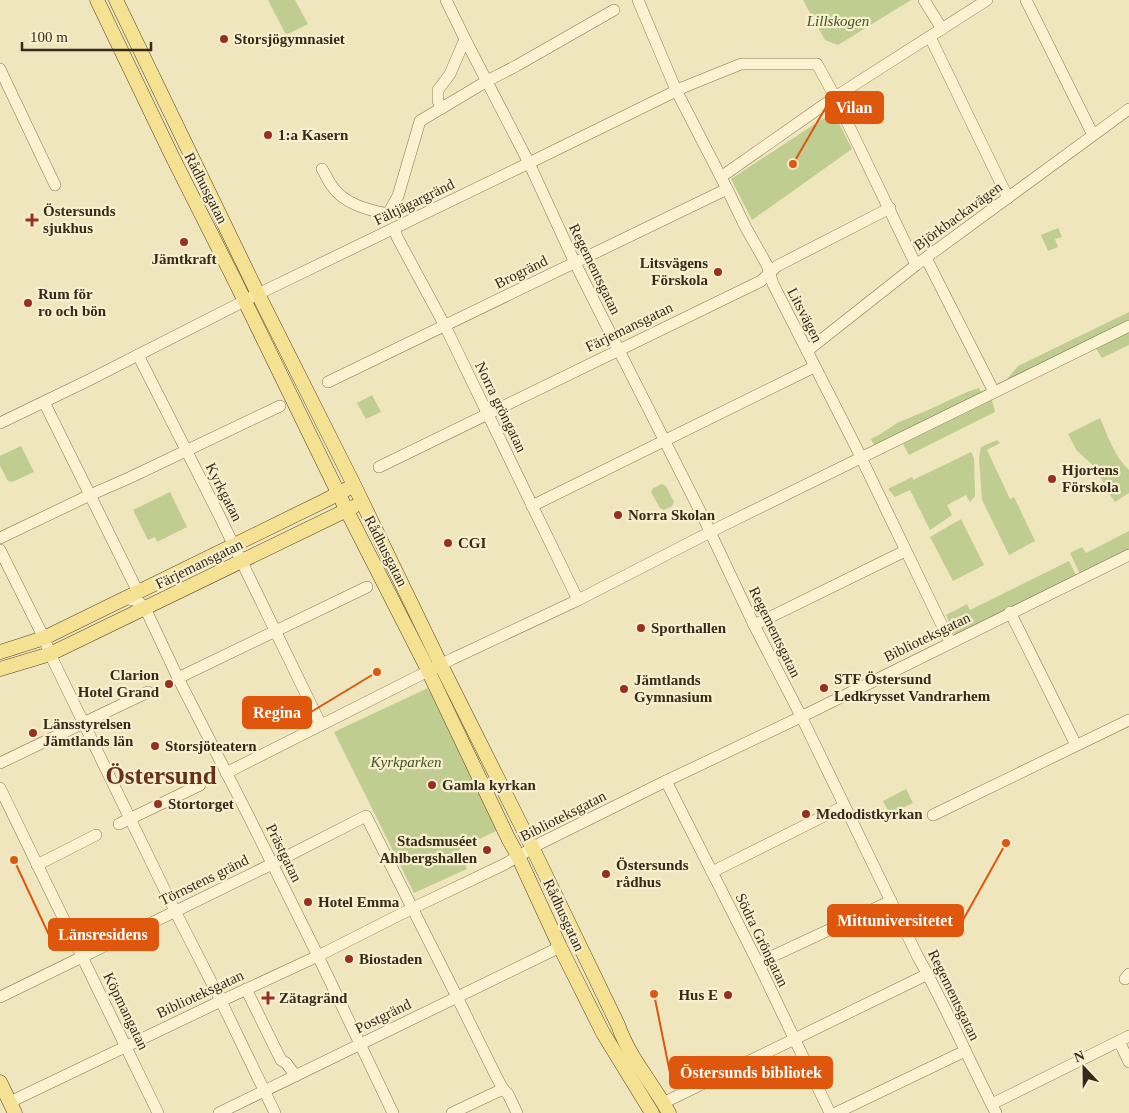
<svg xmlns="http://www.w3.org/2000/svg" width="1129" height="1113" viewBox="0 0 1129 1113" font-family="Georgia,serif">
  <rect width="100%" height="100%" fill="#efe6bd"/>
  <g fill="#c0cd91">
    <polygon points="268,0 295,0 308,24 286,35"/>
    <polygon points="803,0 911,0 838,45 825,40"/>
    <polygon points="833,112 852,149 752,220 731,179"/>
    <polygon points="1058,228 1062,237 1055,239 1058,247 1048,251 1041,235"/>
    <polygon points="1129,312 1129,322 1008,382 1007,379 1018,366"/>
    <polygon points="1129,330 1129,345 1102,358 1095,347"/>
    <polygon points="979,388 982,393 874,445 871,439 882,433 897,423 928,410 967,392"/>
    <polygon points="372,395 381,412 366,419 357,403"/>
    <polygon points="992,400 995,412 909,455 903,444"/>
    <path d="M1100,418C1108,436 1114,456 1129,470V493L1115,502L1108,492L1095,467L1077,451L1068,434Z"/>
    <polygon points="997,440 1000,443 987,450 1010,499 1014,497 1035,541 1009,555 982,500 979,458 981,447"/>
    <polygon points="21,446 34,472 12,482 8,481 0,466 0,456"/>
    <polygon points="971,452 974,458 975,496 970,502 966,495 947,505 952,515 930,530 910,490 895,497 888,489 912,477 913,480"/>
    <polygon points="662,484 666,486 674,502 672,506 664,510 660,508 651,492 653,488"/>
    <polygon points="170,492 187,527 157,542 155,537 148,540 133,510"/>
    <polygon points="961,519 984,565 953,581 930,537"/>
    <polygon points="1129,531 1129,551 1080,574 1070,553 1082,547 1086,553"/>
    <polygon points="1069,561 1076,575 955,636 946,615 967,604 970,610"/>
    <polygon points="428,688 498,830 459,849 467,869 414,893 334,732"/>
    <polygon points="906,789 913,803 890,814 883,801"/>
  </g>
  <g fill="none" stroke-linecap="round" stroke-linejoin="round">
    <defs>
      <g id="minor">
        <path d="M446,0L465,39L529,163L575,263L705,521L754,625L801,716L918,957C947,1008 969,1061 996,1113"/>
        <polyline points="638,0 676,90 727,189 746,228 767,265 773,284 855,445 950,642"/>
        <polyline points="924,0 942,29"/>
        <polyline points="1026,0 1093,135"/>
        <polyline points="930,37 1008,198"/>
        <polyline points="0,69 55,185"/>
        <polyline points="442,108 438,101 438,90 450,74 465,39"/>
        <path d="M322,169C326,175 328,181 332,186C344,204 368,210 388,214L398,196L420,121L487,81L516,66L614,10"/>
        <polyline points="721,177 835,97 987,0"/>
        <polyline points="394,228 397,237 445,326 578,600"/>
        <polyline points="926,258 994,392"/>
        <polyline points="807,351 916,265 1129,109"/>
        <polyline points="138,355 219,515 321,725"/>
        <polyline points="328,382 727,189"/>
        <polyline points="44,402 138,592"/>
        <polyline points="0,423 87,381 258,294 529,163 684,87 741,64 817,64 835,97 916,265"/>
        <polyline points="379,467 761,281 777,266 890,208"/>
        <polyline points="532,506 814,367"/>
        <polyline points="0,538 90,495 129,478 280,406"/>
        <polyline points="0,550 44,638 50,654 175,911 221,1001 275,1113"/>
        <path d="M125,598C134,600 140,601 145,608L178,678L249,817L318,956L393,1113"/>
        <polyline points="1010,612 1076,745"/>
        <polyline points="754,625 905,551"/>
        <polyline points="178,678 367,587"/>
        <polyline points="0,763 148,692"/>
        <polyline points="226,773 452,659 578,600 722,526 1129,326"/>
        <polyline points="666,781 758,963 830,1113"/>
        <polyline points="0,788 158,1113"/>
        <polyline points="933,815 1129,720"/>
        <polyline points="119,824 200,785"/>
        <polyline points="37,865 96,835"/>
        <polyline points="712,872 844,806"/>
        <polyline points="758,963 891,901"/>
        <polyline points="1125,979 1129,974"/>
        <polyline points="246,989 281,1060 286,1063 296,1076"/>
        <polyline points="0,997 272,864 366,816 457,997 496,1076 503,1089 508,1094 517,1113"/>
        <polyline points="1119,1041 1129,1062"/>
        <polyline points="10,1102 221,1001 318,956 413,908 505,864 541,843 666,781 807,714 1129,555"/>
        <polyline points="663,1103 928,974"/>
        <polyline points="992,1104 1129,1036"/>
        <polyline points="219,1113 560,947"/>
        <polyline points="452,1113 503,1089"/>
        <polyline points="836,1113 965,1051"/>
      </g>
      <g id="major">
        <polyline points="97,0 172,156 235,281 347,511 424,662 508,838 518,856 560,947 603,1033 652,1113"/>
        <path d="M116,0L258,294L354,485L441,665L533,849L618,1025C630,1059 652,1082 669,1113"/>
        <polyline points="0,652 44,638 324,501 347,489"/>
        <polyline points="0,669 50,654 353,507"/>
        <polyline points="0,1082 15,1113"/>
      </g>
    </defs>
    <use href="#minor" stroke="#887656" stroke-width="12"/>
    <use href="#major" stroke="#55432a" stroke-width="15"/>
    <use href="#minor" stroke="#faf2d0" stroke-width="11"/>
    <use href="#major" stroke="#f5e192" stroke-width="14"/>
  </g>
  <g fill="#992f23" stroke="#f7efcd" stroke-width="2">
    <circle cx="224" cy="39" r="5"/>
    <circle cx="268" cy="135" r="5"/>
    <path d="M29.5 212.5h5v5h5v5h-5v5h-5v-5h-5v-5h5z"/>
    <circle cx="184" cy="242" r="5"/>
    <circle cx="718" cy="272" r="5"/>
    <circle cx="28" cy="303" r="5"/>
    <circle cx="1052" cy="479" r="5"/>
    <circle cx="618" cy="515" r="5"/>
    <circle cx="448" cy="543" r="5"/>
    <circle cx="641" cy="628" r="5"/>
    <circle cx="169" cy="684" r="5"/>
    <circle cx="824" cy="688" r="5"/>
    <circle cx="624" cy="689" r="5"/>
    <circle cx="33" cy="733" r="5"/>
    <circle cx="155" cy="746" r="5"/>
    <circle cx="432" cy="785" r="5"/>
    <circle cx="158" cy="804" r="5"/>
    <circle cx="806" cy="814" r="5"/>
    <circle cx="487" cy="850" r="5"/>
    <circle cx="606" cy="874" r="5"/>
    <circle cx="308" cy="902" r="5"/>
    <circle cx="349" cy="959" r="5"/>
    <circle cx="728" cy="995" r="5"/>
    <path d="M265.5 990.5h5v5h5v5h-5v5h-5v-5h-5v-5h5z"/>
  </g>
  <g text-anchor="middle" dominant-baseline="central" stroke-width="4.5" stroke-linejoin="round" paint-order="stroke">
    <g font-size="15" font-style="italic" fill="#415421" stroke="#f7efcd">
      <text x="838" y="21">Lillskogen</text>
      <text x="406" y="762">Kyrkparken</text>
    </g>
    <g font-size="15" font-weight="bold" fill="#362b1b" stroke="#f7efcd" text-anchor="start">
      <text x="234" y="39">Storsjögymnasiet</text>
      <text x="278" y="135">1:a Kasern</text>
      <text x="43" y="211">Östersunds<tspan x="43" dy="17">sjukhus</tspan></text>
      <text x="184" y="259" text-anchor="middle">Jämtkraft</text>
      <text x="708" y="263" text-anchor="end">Litsvägens<tspan x="708" dy="17">Förskola</tspan></text>
      <text x="38" y="294">Rum för<tspan x="38" dy="17">ro och bön</tspan></text>
      <text x="1062" y="470">Hjortens<tspan x="1062" dy="17">Förskola</tspan></text>
      <text x="628" y="515">Norra Skolan</text>
      <text x="458" y="543">CGI</text>
      <text x="651" y="628">Sporthallen</text>
      <text x="159" y="675" text-anchor="end">Clarion<tspan x="159" dy="17">Hotel Grand</tspan></text>
      <text x="834" y="679">STF Östersund<tspan x="834" dy="17">Ledkrysset Vandrarhem</tspan></text>
      <text x="634" y="680">Jämtlands<tspan x="634" dy="17">Gymnasium</tspan></text>
      <text x="43" y="724">Länsstyrelsen<tspan x="43" dy="17">Jämtlands län</tspan></text>
      <text x="165" y="746">Storsjöteatern</text>
      <text x="442" y="785">Gamla kyrkan</text>
      <text x="168" y="804">Stortorget</text>
      <text x="816" y="814">Medodistkyrkan</text>
      <text x="477" y="841" text-anchor="end">Stadsmuséet<tspan x="477" dy="17">Ahlbergshallen</tspan></text>
      <text x="616" y="865">Östersunds<tspan x="616" dy="17">rådhus</tspan></text>
      <text x="318" y="902">Hotel Emma</text>
      <text x="359" y="959">Biostaden</text>
      <text x="718" y="995" text-anchor="end">Hus E</text>
      <text x="279" y="998">Zätagränd</text>
    </g>
    <g font-size="15" fill="#362b1b" stroke="#f7efcd">
      <text transform="translate(206 188) rotate(63)">Rådhusgatan</text>
      <text transform="translate(414 202) rotate(-26)">Fältjägargränd</text>
      <text transform="translate(958 216) rotate(-36)">Björkbackavägen</text>
      <text transform="translate(595 269) rotate(64)">Regementsgatan</text>
      <text transform="translate(521 272) rotate(-26)">Brogränd</text>
      <text transform="translate(805 315) rotate(63)">Litsvägen</text>
      <text transform="translate(629 327) rotate(-26)">Färjemansgatan</text>
      <text transform="translate(501 407) rotate(64)">Norra gröngatan</text>
      <text transform="translate(224 492) rotate(63)">Kyrkgatan</text>
      <text transform="translate(386 551) rotate(63)">Rådhusgatan</text>
      <text transform="translate(199 564) rotate(-26)">Färjemansgatan</text>
      <text transform="translate(775 632) rotate(64)">Regementsgatan</text>
      <text transform="translate(927 637) rotate(-26)">Biblioteksgatan</text>
      <text transform="translate(563 816) rotate(-27)">Biblioteksgatan</text>
      <text transform="translate(284 853) rotate(64)">Prästgatan</text>
      <text transform="translate(204 880) rotate(-26)">Törnstens gränd</text>
      <text transform="translate(564 915) rotate(65)">Rådhusgatan</text>
      <text transform="translate(762 940) rotate(64)">Södra Gröngatan</text>
      <text transform="translate(200 994) rotate(-25)">Biblioteksgatan</text>
      <text transform="translate(954 995) rotate(64)">Regementsgatan</text>
      <text transform="translate(126 1011) rotate(64)">Köpmangatan</text>
      <text transform="translate(383 1016) rotate(-26)">Postgränd</text>
    </g>
    <g font-size="25" font-weight="bold" fill="#653119" stroke="#f7efcd">
      <text x="161" y="775">Östersund</text>
    </g>
  </g>
  <path fill="none" stroke="#df570d" stroke-width="2" d="M793 164L826 107M377 672L311 712M1006 843L963 920M14 860L49 935M654 994L670 1073"/>
  <g fill="#df570d" stroke="#f7efcd" stroke-width="2">
    <circle cx="793" cy="164" r="5"/>
    <circle cx="377" cy="672" r="5"/>
    <circle cx="1006" cy="843" r="5"/>
    <circle cx="14" cy="860" r="5"/>
    <circle cx="654" cy="994" r="5"/>
  </g>
  <g fill="#df570d" stroke="#df570d" stroke-width="2">
    <rect x="826" y="92" width="57" height="31" rx="5"/>
    <rect x="243" y="697" width="68" height="31" rx="5"/>
    <rect x="828" y="905" width="135" height="31" rx="5"/>
    <rect x="49" y="919" width="109" height="31" rx="5"/>
    <rect x="670" y="1057" width="162" height="31" rx="5"/>
  </g>
  <g font-size="16" text-anchor="middle" font-weight="bold" fill="#fff">
    <text x="854" y="113">Vilan</text>
    <text x="277" y="718">Regina</text>
    <text x="895" y="926">Mittuniversitetet</text>
    <text x="103" y="940">Länsresidens</text>
    <text x="751" y="1078">Östersunds bibliotek</text>
  </g>
  <g transform="translate(1084 1068) rotate(338)" stroke="#f7efcd" stroke-width="4" paint-order="stroke">
  <path d="M0-4L9 19L0 12L-9 19Z" fill="#362b1b"/>
  <text y="-8" font-size="14" font-weight="bold" text-anchor="middle" fill="#362b1b">N</text>
  </g>
  <path d="M22 42v8h129v-8" fill="none" stroke="#362b1b" stroke-width="2.5"/>
  <text x="30" y="42" font-size="15" fill="#362b1b" stroke="#f7efcd" stroke-width="4" paint-order="stroke">100 m</text>
</svg>
